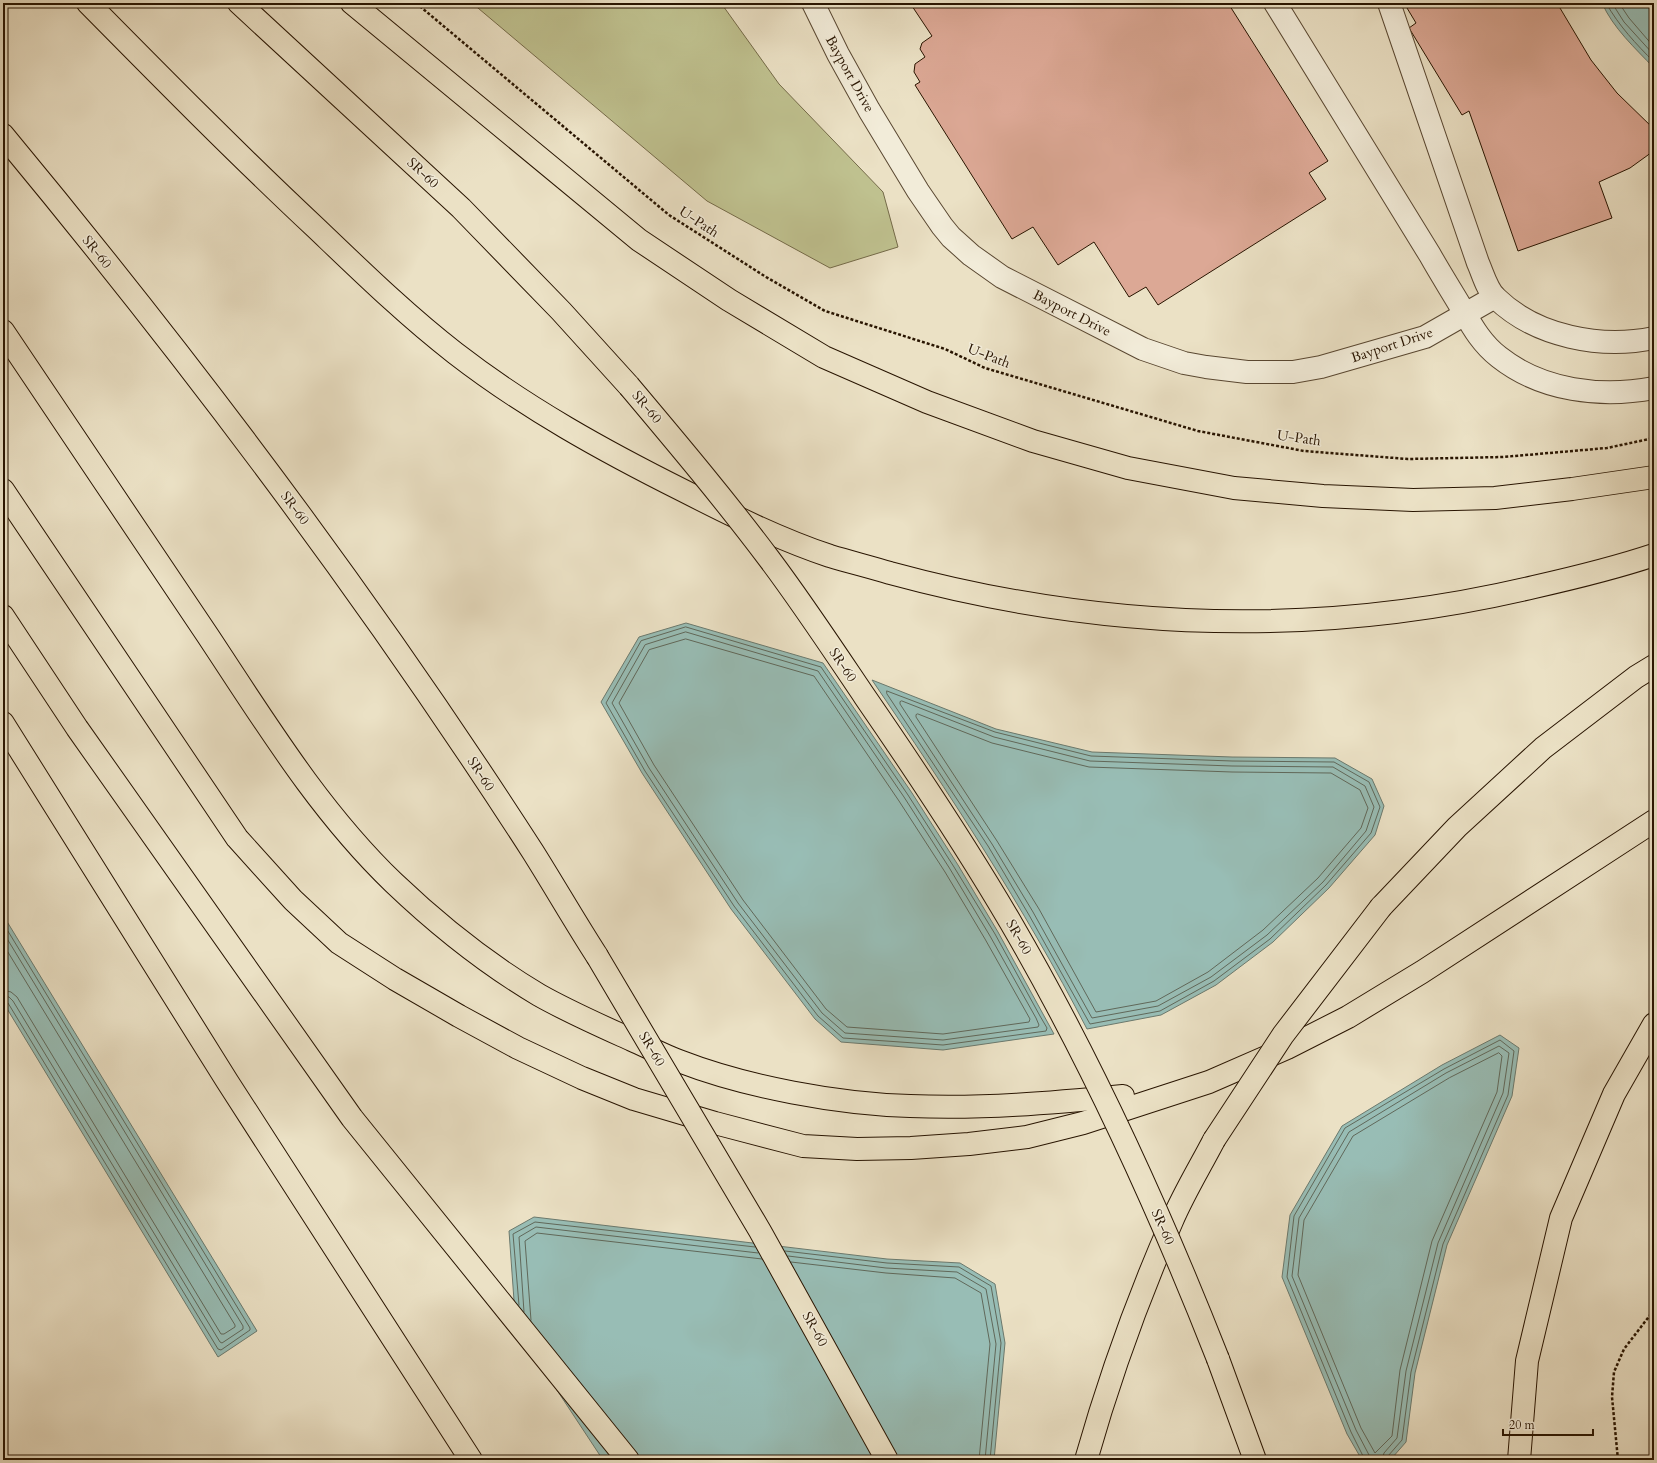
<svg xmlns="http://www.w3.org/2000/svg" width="1657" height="1463" viewBox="0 0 1657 1463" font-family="Cardo,serif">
  <rect width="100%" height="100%" fill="#ebe1c5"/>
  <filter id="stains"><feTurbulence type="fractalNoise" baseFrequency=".005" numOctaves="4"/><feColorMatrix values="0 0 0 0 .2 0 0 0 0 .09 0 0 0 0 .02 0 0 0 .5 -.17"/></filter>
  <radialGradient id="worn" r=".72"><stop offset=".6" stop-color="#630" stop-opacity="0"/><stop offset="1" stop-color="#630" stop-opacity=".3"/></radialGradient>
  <polygon fill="#bfc18f" stroke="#746a48" points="472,3 721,3 779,84 883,192 898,247 830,268 707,201"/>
  <g fill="#98bdb5" stroke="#6b796d">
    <path d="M1602,3H1654V68C1635,48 1613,28 1602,3Z"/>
    <polygon points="686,623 823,663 912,793 958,865 998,932 1054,1034 943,1050 841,1042 815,1019 731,909 642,773 601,702 639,637"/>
    <path d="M872,680L996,729L1092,752L1232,757L1335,758L1372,779L1384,806L1375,835L1329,888L1273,942L1216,985L1161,1015L1087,1029C1024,907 949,793 872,680Z"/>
    <polygon points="3,915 257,1331 218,1357 3,1002"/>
    <polygon points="1500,1035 1519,1048 1512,1096 1447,1245 1415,1373 1406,1442 1392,1458 1387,1460 1362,1460 1347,1434 1282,1277 1290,1215 1342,1126 1442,1065"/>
    <polygon points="534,1217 887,1259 960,1263 995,1284 1005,1343 994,1460 603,1460 516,1328 509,1231"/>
  </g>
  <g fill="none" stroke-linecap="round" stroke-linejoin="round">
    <g stroke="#60685a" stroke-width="1">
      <path d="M1606,3C1619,26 1636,44 1654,62"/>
      <polyline points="1612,3 1624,22 1654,55"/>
      <polyline points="1619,3 1629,18 1654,47"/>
      <polygon points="686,627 821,667 908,795 954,867 995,934 1040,1016 1047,1028 1046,1031 943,1045 843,1038 818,1016 734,906 645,771 606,703 641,641"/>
      <polygon points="686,632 818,671 904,797 950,869 990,936 1036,1018 1039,1025 1038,1027 943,1040 845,1033 822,1013 738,903 649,768 612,703 645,645"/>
      <polygon points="686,639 814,676 899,801 945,872 985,939 1030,1019 1029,1022 943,1034 847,1027 826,1009 743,900 654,765 619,703 649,650"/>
      <polygon points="887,691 995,732 1091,756 1232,761 1334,762 1369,782 1380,807 1371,833 1326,885 1270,939 1214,981 1160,1011 1090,1024 1029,915 988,846 887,694"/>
      <polygon points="902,701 994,737 1090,761 1232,766 1333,767 1365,786 1374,807 1366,831 1323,882 1267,935 1211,977 1158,1006 1092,1018 1033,912 992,844 900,704 900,702"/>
      <polygon points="918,714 992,743 1089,767 1232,772 1331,773 1360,790 1368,808 1361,828 1318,878 1263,930 1208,972 1156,1001 1096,1012 1039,909 997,841 916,717 916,715"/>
      <polyline points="3,923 250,1328 250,1330 221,1350 218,1349 8,1003 3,1001"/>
      <polyline points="3,932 243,1326 243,1329 222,1343 220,1342 13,1001 9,997 3,996"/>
      <polyline points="3,944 235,1325 235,1327 224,1334 221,1334 17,997 11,992 3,990"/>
      <polygon points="1499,1053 1502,1056 1497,1092 1432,1241 1400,1370 1392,1436 1375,1453 1361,1428 1298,1275 1304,1220 1353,1136 1449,1078"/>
      <polyline points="785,1251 887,1263 959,1267 991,1286 1001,1343 990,1460"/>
      <polyline points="788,1256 886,1268 957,1272 986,1289 996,1344 985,1460"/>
      <polyline points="791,1262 886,1273 955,1278 981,1293 990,1344 979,1460"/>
      <polyline points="519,1305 513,1234 535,1222 755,1247"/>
      <polyline points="524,1312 519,1237 536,1227 758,1253"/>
      <polyline points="531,1320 525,1241 537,1233 762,1259"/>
      <polyline points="1365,1460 1351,1432 1287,1277 1294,1216 1345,1128 1444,1069 1500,1040 1514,1051 1508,1095 1443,1244 1411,1372 1402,1440 1388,1456 1387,1460"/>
      <polyline points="1370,1460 1369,1455 1356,1430 1292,1276 1299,1218 1349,1132 1446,1073 1499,1046 1509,1053 1503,1093 1438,1243 1406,1371 1397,1438 1384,1453 1382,1460"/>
    </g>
  </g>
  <g fill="#dca895" stroke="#281400">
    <polygon points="910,3 1228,3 1328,161 1309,173 1326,199 1158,305 1146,287 1129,297 1094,242 1058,265 1033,227 1012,239 915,85 920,82 914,72 915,64 925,57 920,49 922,43 932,36"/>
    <polygon points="1404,3 1557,3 1591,60 1617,93 1654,129 1654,149 1648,155 1630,168 1599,182 1612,218 1518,251 1469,111 1462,115 1409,28 1416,23"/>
  </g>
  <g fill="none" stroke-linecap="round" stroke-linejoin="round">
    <defs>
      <g id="minor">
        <polyline points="813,3 838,54 869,110 918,191 942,226 951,237 971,255 1002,277 1143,349 1184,363 1206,367 1247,372 1293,372 1321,367 1425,337 1495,297"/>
        <path d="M1275,3C1327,87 1378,171 1430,255C1440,273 1451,290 1461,307C1472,326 1481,343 1499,357C1542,391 1601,398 1654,388"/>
        <path d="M1389,3L1478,263C1483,274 1487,290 1496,298C1536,337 1601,349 1654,338"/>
      </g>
      <g id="highway">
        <path d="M88,3C163,79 238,155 316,228C361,271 406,315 455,353C526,408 604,451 684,491C731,515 779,539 830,556C850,562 870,567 890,573C1103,631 1319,638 1534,587C1574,578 1615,568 1654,555"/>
        <polyline points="239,3 461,208 561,311 629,386"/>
        <polyline points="352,3 639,240 729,300 824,357 927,402 1033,441 1128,468 1234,488 1323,496 1413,500 1495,498 1572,489 1654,477"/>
        <path d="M3,135C193,364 372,602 533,852C555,887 575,922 597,956"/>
        <path d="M3,331C71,433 140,534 208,636C265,722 319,811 394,883C438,925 487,964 539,995C569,1012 601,1026 632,1040C648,1047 663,1055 679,1061C746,1087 838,1104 910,1106C981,1109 1052,1103 1123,1096"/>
        <polyline points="3,490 237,838 293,900 339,943 395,979 459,1016 518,1048 582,1078 634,1099 715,1123 803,1146 857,1149 911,1148 969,1144 1027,1137 1083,1123 1209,1082 1287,1048 1348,1017 1422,972 1654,821"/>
        <polyline points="3,616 77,728 352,1118 628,1460"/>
        <polyline points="3,723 227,1081 471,1460"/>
        <polyline points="1381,907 1457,827 1543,748 1636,677 1654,666"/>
        <polyline points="1218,1359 1255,1460"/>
        <path d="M1086,1460C1109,1379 1138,1298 1172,1221C1184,1193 1200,1167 1214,1140"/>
        <polyline points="1519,1460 1527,1361 1561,1218 1614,1094 1654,1024"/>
      </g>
    </defs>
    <use href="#minor" stroke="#594731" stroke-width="24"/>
    <use href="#highway" stroke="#281400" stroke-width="24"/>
    <g stroke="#281400" stroke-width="2.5" stroke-dasharray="3 2" stroke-linecap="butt">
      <polyline points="416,3 669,215 766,277 825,311 945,349 985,368 1198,431 1304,451 1408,459 1503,457 1607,448 1654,438"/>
      <polyline points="1618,1460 1612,1397 1614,1372 1624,1349 1654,1310"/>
    </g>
    <use href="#minor" stroke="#f2ecd9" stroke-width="22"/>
    <use href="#highway" stroke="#ebe1c5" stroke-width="22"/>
    <defs>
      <g id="highway-bridge">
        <path d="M629,386C677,443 725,500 770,560C803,604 834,651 865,697C916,771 966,846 1011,923C1092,1062 1159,1209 1218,1359"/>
        <polyline points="597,956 760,1231 887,1460"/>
        <polyline points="1214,1140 1283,1035 1381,907"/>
      </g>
    </defs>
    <use href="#highway-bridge" stroke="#281400" stroke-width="24" stroke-linecap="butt"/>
    <use href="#highway-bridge" stroke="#ebe1c5" stroke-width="22"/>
  </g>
  <g text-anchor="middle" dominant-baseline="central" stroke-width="3" stroke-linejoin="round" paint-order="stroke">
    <g font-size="14" fill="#281400" stroke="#f2ecd9">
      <text transform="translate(850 74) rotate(61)">Bayport Drive</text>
      <text transform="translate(423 173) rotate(43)">SR-60</text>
      <text transform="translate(699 222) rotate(33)">U-Path</text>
      <text transform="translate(97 252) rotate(51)">SR-60</text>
      <text transform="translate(1072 313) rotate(27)">Bayport Drive</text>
      <text transform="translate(1392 345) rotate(-18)">Bayport Drive</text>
      <text transform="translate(989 356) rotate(21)">U-Path</text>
      <text transform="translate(647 407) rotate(50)">SR-60</text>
      <text transform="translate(1299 438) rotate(8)">U-Path</text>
      <text transform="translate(295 508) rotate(53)">SR-60</text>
      <text transform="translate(843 665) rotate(56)">SR-60</text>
      <text transform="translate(481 774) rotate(57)">SR-60</text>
      <text transform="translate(1019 937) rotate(60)">SR-60</text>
      <text transform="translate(652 1049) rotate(59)">SR-60</text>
      <text transform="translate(1163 1227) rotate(66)">SR-60</text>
      <text transform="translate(815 1329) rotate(61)">SR-60</text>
    </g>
  </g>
  <rect width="1657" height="1463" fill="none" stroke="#ebe1c5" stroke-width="16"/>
  <rect x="4" y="4" width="1649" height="1455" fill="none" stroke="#281400" stroke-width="2"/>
  <rect x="8" y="8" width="1641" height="1447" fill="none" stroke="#281400"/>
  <path d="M1503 1429v6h90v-6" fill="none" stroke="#281400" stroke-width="2"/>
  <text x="1509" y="1429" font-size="12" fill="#281400" stroke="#f2ecd9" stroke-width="3" paint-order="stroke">20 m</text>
  <rect width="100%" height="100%" filter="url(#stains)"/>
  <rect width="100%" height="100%" fill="url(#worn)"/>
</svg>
